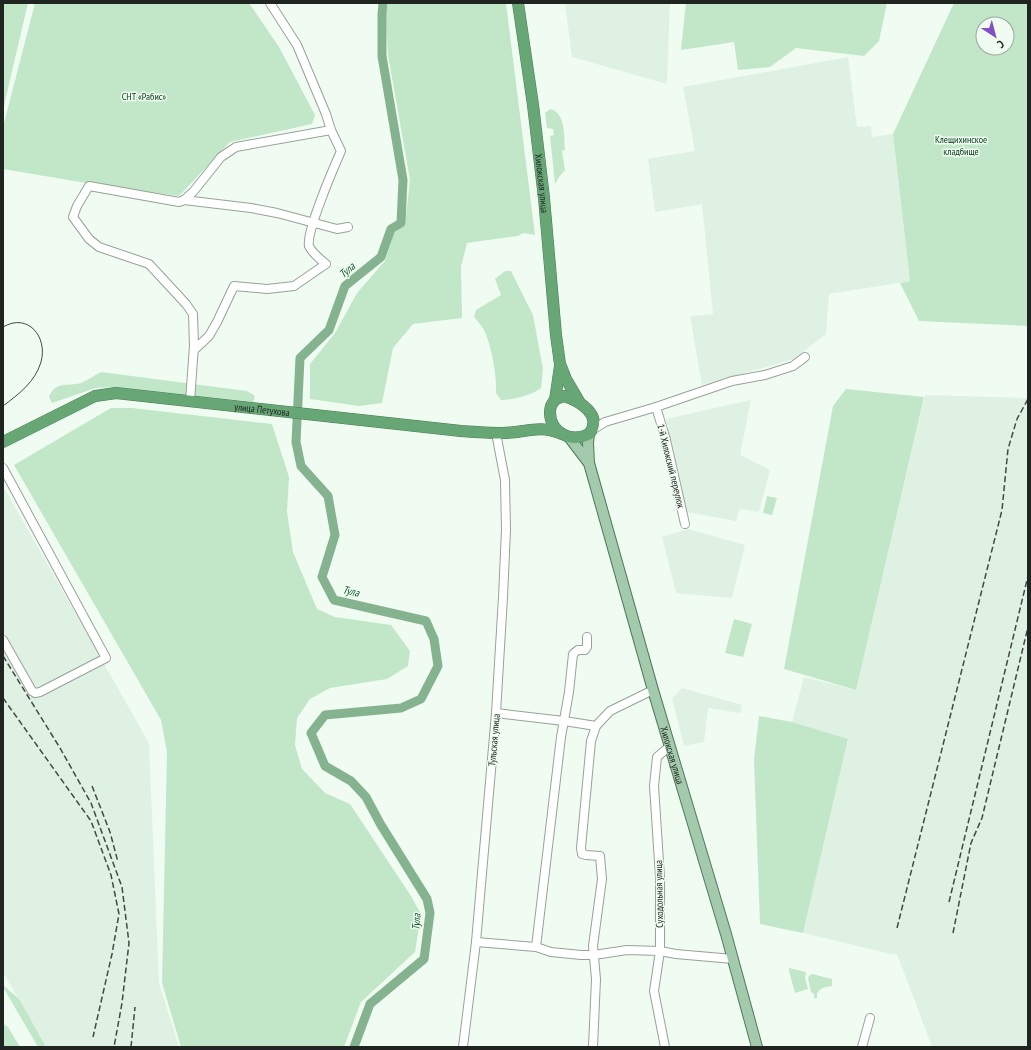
<svg xmlns="http://www.w3.org/2000/svg" width="1031" height="1050" viewBox="0 0 1031 1050" font-family="'PT Sans Narrow',sans-serif">
  <rect width="100%" height="100%" fill="#f0fcf2"/>
  <g fill="#def1e2">
    <polygon points="565,3 670,3 667,84 572,57"/>
    <polygon points="848,57 857,127 871,126 872,137 893,134 910,281 829,294 826,334 794,359 702,385 690,316 713,314 702,204 655,212 648,159 695,151 683,87"/>
    <polygon points="925,395 1028,398 1028,1047 932,1047 897,954 891,954 803,933 848,740 792,722 804,677 855,690"/>
    <polygon points="751,400 740,455 770,470 759,512 740,509 736,521 687,512 666,419"/>
    <polygon points="3,486 149,743 159,983 179,1047 46,1047 3,972"/>
    <polygon points="688,529 745,545 732,598 676,593 662,537"/>
    <polygon points="682,688 742,705 740,713 708,708 704,742 684,746 672,698"/>
  </g>
  <g fill="#c1e7c8" fill-rule="evenodd">
    <polygon points="3,3 28,3 3,110"/>
    <polygon points="35,3 249,3 279,47 315,115 312,124 230,142 179,196 86,183 3,169 3,127"/>
    <polygon points="388,3 506,3 535,235 523,233 518,236 467,243 461,267 462,318 413,324 393,348 382,403 359,406 310,399 310,364 335,333 357,293 385,261 394,233 405,225 410,180 388,55 386,15"/>
    <polygon points="686,3 887,3 879,41 864,56 796,48 770,67 738,70 734,42 681,50"/>
    <path d="M954,3H1028V326L919,321L900,283L910,281L893,134ZM983,24H1007V48H983Z"/>
    <path d="M550,109C566,112 564,138 565,150L562,151L565,170L559,177L555,184L550,136L554,135L553,129L547,128L545,113Z"/>
    <path d="M505,271H511L533,315L543,369L541,388C533,395 512,400 501,400L496,393C497,376 492,349 485,332C483,327 478,322 474,317L476,310L501,295L495,279Z"/>
    <path d="M101,372L247,391L255,396L253,402L115,387L96,388L52,403L49,397C56,380 67,387 81,383C88,380 95,375 101,372Z"/>
    <polygon points="846,389 924,397 856,690 784,669 833,406"/>
    <polygon points="111,408 132,408 272,424 289,477 287,512 293,552 317,609 335,617 391,625 410,651 408,666 387,679 330,688 310,699 297,718 295,745 302,769 325,793 350,804 411,896 421,914 415,952 361,1002 344,1047 181,1047 162,983 167,752 161,720 14,465"/>
    <polygon points="767,496 777,498 772,515 763,513"/>
    <polygon points="734,619 752,624 743,657 725,653"/>
    <polygon points="759,716 792,722 848,739 803,933 760,924 754,760"/>
    <polygon points="789,968 806,972 805,978 808,989 795,993 789,971"/>
    <polygon points="812,974 832,979 832,986 822,988 817,993 817,998 814,998 814,994 811,992 808,978 809,976"/>
    <polygon points="3,985 19,999 46,1047 38,1047 3,987"/>
    <polygon points="3,1024 8,1027 20,1047 4,1047"/>
  </g>
  <g fill="none" stroke-linecap="round" stroke-linejoin="round">
    <polyline stroke="#86b38f" stroke-width="9" points="354,1047 370,1004 424,959 430,913 427,899 381,825 366,797 351,781 325,766 311,733 325,715 401,708 421,699 438,666 434,639 426,621 334,600 322,577 335,535 328,496 301,466 296,442 300,358 329,330 345,286 381,257 391,229 401,223 403,180 382,56 382,14 383,3"/>
    <defs>
      <g id="minor">
        <polyline points="184,200 193,192 221,157 236,147 331,130"/>
        <path d="M194,350L209,336L217,322L234,286L267,289L294,286L326,264C320,259 312,253 309,246C306,232 334,167 341,151L331,130L326,114L297,45L270,3"/>
        <polyline points="190,401 194,346 193,314 186,304 149,264 99,247 89,239 73,217 77,206 89,186 179,202 184,200 251,208 277,213 337,229 348,227"/>
        <polyline points="656,407 666,440 685,524"/>
        <polyline points="592,430 605,422 656,407 732,381 765,375 793,366 805,357"/>
        <polyline points="3,468 106,658 40,692 35,693 32,691 3,640"/>
        <polyline points="496,713 564,721 596,726 610,711 653,690"/>
        <polyline points="476,942 536,947 551,952 581,955 594,955 627,950 660,951 676,954 733,959"/>
        <polyline points="536,947 561,737 569,692 573,654 578,650 585,650 587,647 587,637"/>
        <polyline points="463,1047 476,942 496,713 503,597 506,530 505,480 496,433"/>
        <polyline points="593,1047 596,979 593,946 602,879 600,856 586,855 582,854 581,848 591,741 596,726"/>
        <polyline points="665,1047 654,991 660,951 660,877 654,786 657,757 670,746"/>
        <polyline points="862,1047 870,1018"/>
      </g>
      <g id="major">
        <path id="s1" d="M589,434L588,443L589,463L653,690L726,934L757,1047"/>
        <polyline points="569,437 588,462"/>
      </g>
      <g id="highway">
        <path id="s2" d="M518,3L533,105L544,198L556,335L560,364L566,379L580,403"/>
        <path d="M564,396C580,401 604,416 589,434C571,443 550,433 550,412C550,408 552,403 555,400C557,398 561,397 564,396Z"/>
        <polyline points="555,400 560,366"/>
        <path id="s3" d="M3,442L95,396L116,393L461,431C475,432 489,433 502,433C526,433 538,424 562,434"/>
      </g>
    </defs>
    <use href="#minor" stroke="#97a298" stroke-width="10"/>
    <use href="#major" stroke="#4e7a59" stroke-width="12"/>
    <use href="#highway" stroke="#4e7a59" stroke-width="12"/>
    <use href="#minor" stroke="#fff" stroke-width="8"/>
    <use href="#major" stroke="#a4caad" stroke-width="10"/>
    <use href="#highway" stroke="#67a776" stroke-width="11"/>
    <path stroke="#444945" stroke-width="1" d="M3,327C28,312 48,337 41,362C35,382 19,394 3,406"/>
    <g stroke="#444945" stroke-width="1.5" stroke-dasharray="6 3" stroke-linecap="butt">
      <polyline points="3,656 60,748 91,803 122,887 129,943 122,1003 114,1047"/>
      <polyline points="3,698 91,821 111,875 119,914 112,954 93,1037"/>
      <polyline points="92,786 110,832 118,862"/>
      <polyline points="949,902 1028,576"/>
      <polyline points="897,928 1002,510 1008,449 1017,419 1028,399"/>
      <polyline points="953,933 971,843 982,818 1028,627"/>
      <polyline points="131,1047 135,1007"/>
    </g>
  </g>
  <g text-anchor="middle" dominant-baseline="central" stroke-width="3" stroke-linejoin="round" paint-order="stroke">
    <g font-size="10" fill="#003716" stroke="#f0fcf2">
      <text x="144" y="96">СНТ «Рабис»</text>
      <text x="961" y="139">Клещихинское<tspan x="961" dy="12">кладбище</tspan></text>
    </g>
    <g font-size="10" fill="#212522" stroke="#f0fcf2">
      <text stroke="none"><textPath href="#s2" startOffset="182">Хилокская улица</textPath></text>
      <text stroke="none"><textPath href="#s3" startOffset="271">улица Петухова</textPath></text>
      <text transform="translate(671 466) rotate(76)">1-й Хилокский переулок</text>
      <text transform="translate(494 740) rotate(-85)">Тульская улица</text>
      <text stroke="none"><textPath href="#s1" startOffset="333">Хилокская улица</textPath></text>
      <text transform="translate(659 894) rotate(-91)">Суходольная улица</text>
    </g>
    <g font-size="11" font-style="italic" fill="#13592c" stroke="#f0fcf2">
      <text transform="translate(347 270) rotate(-41)">Тула</text>
      <text transform="translate(351 591) rotate(13)">Тула</text>
      <text transform="translate(416 922) rotate(-86)">Тула</text>
    </g>
  </g>
  <rect width="1031" height="1050" fill="none" stroke="#212522" stroke-width="8"/>
  <g transform="translate(995 36) rotate(144)"><circle r="19" fill="#f0fcf2" stroke="#9da69f"/>
  <path d="M0-3L7 15L0 10L-7 15Z" fill="#834fc7"/>
  <text y="-6" font-size="11" font-weight="bold" text-anchor="middle" fill="#212522">С</text>
  </g>
</svg>
